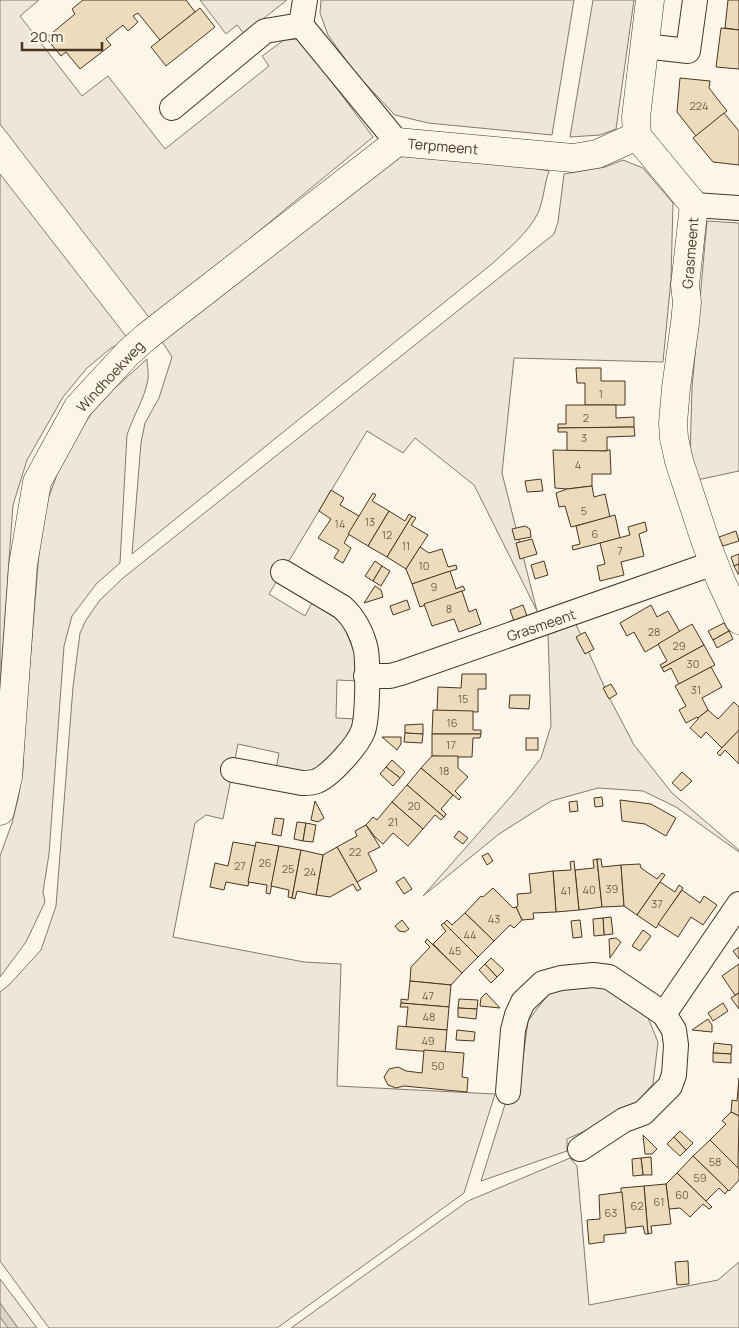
<svg xmlns="http://www.w3.org/2000/svg" width="739" height="1328" viewBox="0 0 739 1328" font-family="Manrope,sans-serif">
  <rect width="100%" height="100%" fill="#fbf6e9"/>
  <g fill="#ede6d9" stroke="#887966">
    <polygon points="0,0 39,0 20,16 82,96 108,76 165,149 269,66 262,56 284,40 297,39 308,50 373,137 151,320 0,124"/>
    <polygon points="200,0 287,0 244,34 237,25 226,34"/>
    <polygon points="321,0 574,0 552,135 428,123 395,115 356,74 328,35 320,13"/>
    <polygon points="593,0 634,0 616,129 600,135 570,137"/>
    <path d="M393,143L549,171C544,185 544,199 538,213C528,233 509,248 493,263L132,554L141,443L145,423L159,398L172,357L159,337Z"/>
    <polygon points="623,160 643,168 673,203 671,279 663,362 514,358 502,473 537,611 474,485 415,438 403,453 367,431 269,594 305,616 313,601 343,624 355,654 357,681 337,680 336,718 356,719 355,725 332,756 311,773 276,769 279,753 238,744 223,819 206,815 195,823 173,937 304,962 341,964 337,1086 495,1094 464,1193 277,1328 49,1328 0,1261 0,992 9,985 41,950 56,906 73,687 80,633 86,620 100,600 123,578 554,234 558,222 564,174 605,167"/>
    <polygon points="0,174 129,340 111,348 87,368 63,397 27,460 13,505 0,684"/>
    <polygon points="707,221 739,223 739,471 697,480 690,457 692,388"/>
    <path d="M147,359C147,365 149,372 148,379C145,398 133,416 127,435L120,563L97,583L72,616L64,646L49,854L43,892L45,902L26,942L0,977V856L12,823L18,799L23,770L24,736L42,516L64,455L91,414L115,388Z"/>
    <polygon points="574,620 610,699 634,745 672,793 739,850 739,852 676,807 643,791 598,788 551,801 499,834 423,896 513,794 541,758 551,726 548,632"/>
    <polygon points="601,984 644,1008 658,1042 653,1084 629,1111 567,1139 567,1151 481,1181 507,1098 518,1094 528,1021 552,989"/>
    <polygon points="570,1158 577,1166 589,1305 718,1280 739,1262 739,1328 291,1328 468,1201"/>
    <polygon points="0,1279 37,1328 0,1328"/>
  </g>
  <polygon fill="#dcd4c6" stroke="#887966" points="0,1303 18,1328 8,1328 0,1317"/>
  <g fill="#ecdcbc" stroke="#4a3520">
    <polygon points="83,0 186,0 195,12 160,40 138,13 133,16 138,22 128,31 123,25 106,39 111,45 80,69 66,52 61,56 46,38 75,14 72,9"/>
    <polygon points="728,0 739,0 739,30 725,28"/>
    <polygon points="200,8 215,27 166,66 151,47"/>
    <polygon points="721,28 739,30 739,69 716,67"/>
    <polygon points="680,78 710,81 709,88 727,111 696,136 677,112"/>
    <polygon points="724,113 739,131 739,165 713,162 693,138"/>
    <polygon points="576,368 601,368 601,381 625,381 625,405 585,405 585,383 577,383"/>
    <polygon points="566,405 616,405 616,418 634,417 634,427 558,428 558,424 566,424"/>
    <polygon points="634,427 635,436 607,437 607,451 567,451 567,432 558,432 558,428"/>
    <polygon points="553,450 607,451 607,450 610,450 611,474 592,474 592,486 567,489 555,488"/>
    <polygon points="541,479 543,491 527,492 525,481"/>
    <polygon points="592,486 594,497 605,494 610,517 571,527 565,506 559,507 556,493 567,489"/>
    <polygon points="331,490 344,498 340,505 359,516 344,543 351,548 343,563 334,558 339,550 318,538 331,519 319,511"/>
    <polygon points="373,493 376,495 372,501 389,511 368,546 348,534"/>
    <polygon points="389,511 405,521 409,514 412,516 387,557 368,546"/>
    <polygon points="615,515 620,538 573,550 572,546 580,544 576,526"/>
    <polygon points="412,516 416,518 411,525 428,535 406,569 387,557"/>
    <polygon points="645,522 647,531 639,534 644,556 621,562 624,575 600,581 597,566 605,564 600,543 630,535 628,527"/>
    <polygon points="525,526 530,529 531,537 515,540 512,529"/>
    <polygon points="736,531 739,541 723,546 719,537"/>
    <polygon points="532,539 537,554 520,559 516,543"/>
    <polygon points="420,547 429,553 442,549 448,567 456,565 457,569 412,584 406,569"/>
    <polygon points="739,554 739,564 734,566 731,557"/>
    <polygon points="375,561 382,566 373,581 365,576"/>
    <polygon points="544,561 548,575 535,579 531,565"/>
    <polygon points="739,564 739,574 738,574 734,566"/>
    <polygon points="382,566 390,571 381,586 373,581"/>
    <polygon points="450,571 456,589 463,586 465,590 420,607 412,584"/>
    <polygon points="375,586 381,590 383,597 364,603"/>
    <polygon points="462,591 469,612 476,609 481,624 459,632 454,619 432,626 424,604"/>
    <polygon points="407,600 410,609 393,615 390,606"/>
    <polygon points="523,605 527,616 514,621 510,610"/>
    <polygon points="651,605 657,617 668,611 680,632 645,652 634,632 627,636 620,623"/>
    <polygon points="724,623 729,631 713,640 708,631"/>
    <polygon points="692,624 704,645 662,668 660,665 667,661 658,644"/>
    <polygon points="729,631 733,639 717,648 713,640"/>
    <polygon points="585,632 594,649 585,654 576,637"/>
    <polygon points="704,645 715,665 679,684 671,668 664,672 662,668"/>
    <polygon points="711,667 722,687 702,698 708,710 698,718 697,717 686,723 679,710 686,706 675,686"/>
    <polygon points="462,674 486,674 486,689 478,689 478,712 437,711 438,687 461,688"/>
    <polygon points="611,684 617,694 609,699 603,688"/>
    <polygon points="510,695 530,695 529,709 509,708"/>
    <polygon points="734,702 739,707 739,730 722,748 706,732 701,738 690,728 698,719 698,718 708,710 718,719"/>
    <polygon points="433,710 473,711 473,730 481,730 481,734 432,734"/>
    <polygon points="423,724 423,734 405,733 405,725"/>
    <polygon points="739,730 739,764 725,750 720,756 717,753"/>
    <polygon points="405,733 423,734 422,743 404,742"/>
    <polygon points="432,734 481,734 480,738 473,738 472,757 458,757 432,756"/>
    <polygon points="382,737 401,737 401,744 397,750"/>
    <rect x="526" y="738" width="12" height="12"/>
    <polygon points="432,756 458,756 458,768 468,777 455,791 461,797 459,800 421,768"/>
    <polygon points="392,760 405,772 400,778 386,767"/>
    <polygon points="386,767 400,778 393,786 380,774"/>
    <polygon points="421,768 453,795 441,809 446,814 444,817 407,785"/>
    <polygon points="682,772 692,781 681,791 672,783"/>
    <polygon points="407,785 444,817 441,820 435,815 423,829 392,802"/>
    <polygon points="602,797 603,806 595,807 594,798"/>
    <polygon points="620,800 651,804 676,818 666,836 645,824 622,821"/>
    <polygon points="315,801 324,818 318,822 311,820"/>
    <polygon points="577,801 578,811 570,812 569,802"/>
    <polygon points="392,802 423,829 408,846 393,833 383,844 375,837 366,825 373,817 377,820"/>
    <polygon points="275,818 284,819 281,836 272,834"/>
    <polygon points="297,822 306,823 303,841 294,839"/>
    <polygon points="306,823 316,825 313,842 303,841"/>
    <polygon points="366,825 380,847 368,853 377,871 357,882 337,847 357,836 355,831"/>
    <polygon points="459,831 468,838 463,844 454,837"/>
    <polygon points="233,842 256,846 248,886 226,882 224,890 210,887 215,863 228,866"/>
    <polygon points="256,842 279,846 270,894 266,893 267,885 248,882"/>
    <polygon points="279,846 301,850 292,898 288,897 289,890 271,886"/>
    <polygon points="337,847 361,889 357,891 353,884 330,897 316,895 323,855"/>
    <polygon points="301,850 323,855 316,895 297,891 295,899 292,898"/>
    <polygon points="488,853 493,861 487,865 482,856"/>
    <polygon points="597,859 602,907 579,910 575,870 594,868 593,860"/>
    <polygon points="597,859 601,859 602,867 621,865 624,906 602,907"/>
    <polygon points="574,861 579,910 556,912 553,871 571,870 570,862"/>
    <polygon points="640,864 641,868 657,879 662,873 665,875 637,915 624,906 621,865"/>
    <polygon points="553,871 556,912 533,913 534,919 522,920 516,907 518,906 517,894 531,893 529,874"/>
    <polygon points="404,877 412,889 404,894 396,882"/>
    <polygon points="660,882 675,892 679,885 683,888 656,928 637,915"/>
    <polygon points="493,888 513,908 516,907 522,920 514,928 510,925 494,941 465,913 481,896 483,897"/>
    <polygon points="682,890 700,903 704,896 717,905 703,925 691,917 678,937 658,924"/>
    <polygon points="465,913 494,941 478,957 444,923 447,920 452,925"/>
    <polygon points="611,917 613,934 604,935 603,918"/>
    <polygon points="603,918 604,935 594,936 593,919"/>
    <polygon points="402,920 409,929 405,932 399,931 395,926"/>
    <polygon points="580,920 582,937 573,938 571,921"/>
    <polygon points="444,923 478,957 462,973 433,944 446,931 441,925"/>
    <polygon points="643,930 651,936 640,951 632,946"/>
    <polygon points="616,938 621,942 610,958 609,939"/>
    <polygon points="427,939 462,973 451,985 410,981 411,967 430,947 425,942"/>
    <polygon points="739,947 739,959 733,951"/>
    <polygon points="491,958 504,970 497,977 485,964"/>
    <polygon points="485,964 497,977 491,983 479,970"/>
    <polygon points="739,964 739,993 735,995 722,976"/>
    <polygon points="410,981 451,985 449,1007 401,1003 401,999 408,1000"/>
    <polygon points="486,993 500,1008 480,1006 481,998"/>
    <polygon points="739,993 739,1009 731,998"/>
    <polygon points="459,999 478,1000 477,1009 458,1008"/>
    <polygon points="401,1003 449,1007 447,1030 406,1027 408,1007 400,1007"/>
    <polygon points="723,1003 728,1011 713,1021 708,1013"/>
    <polygon points="458,1008 477,1009 476,1019 458,1017"/>
    <polygon points="708,1019 712,1025 712,1032 692,1030"/>
    <polygon points="398,1026 447,1030 445,1053 396,1049"/>
    <polygon points="457,1030 475,1032 474,1041 456,1040"/>
    <polygon points="714,1043 732,1045 731,1054 713,1053"/>
    <polygon points="424,1050 464,1053 462,1077 468,1078 467,1092 404,1086 396,1088 388,1085 384,1077 389,1069 398,1067 406,1071 422,1073"/>
    <polygon points="713,1053 731,1054 731,1063 713,1062"/>
    <polygon points="739,1078 739,1116 731,1112 732,1100 737,1101"/>
    <polygon points="731,1112 739,1116 738,1168 710,1140 726,1124 722,1121"/>
    <polygon points="680,1131 693,1143 686,1150 674,1137"/>
    <polygon points="643,1135 657,1149 652,1154 645,1154"/>
    <polygon points="674,1137 686,1150 680,1156 667,1144"/>
    <polygon points="710,1140 739,1169 739,1180 729,1191 693,1156"/>
    <polygon points="693,1156 728,1190 725,1194 719,1188 706,1201 677,1173"/>
    <polygon points="651,1157 652,1175 643,1175 641,1158"/>
    <polygon points="641,1158 643,1175 633,1176 632,1159"/>
    <polygon points="677,1173 712,1207 709,1209 703,1204 690,1217 680,1208 669,1209 666,1184"/>
    <polygon points="666,1184 671,1224 651,1226 652,1233 648,1234 644,1186"/>
    <polygon points="644,1186 648,1234 645,1234 643,1226 625,1228 621,1192 621,1188"/>
    <polygon points="622,1192 626,1233 604,1235 604,1242 589,1244 587,1220 600,1219 599,1195"/>
    <polygon points="688,1261 689,1284 677,1285 675,1262"/>
  </g>
  <g fill="none" stroke-linecap="round" stroke-linejoin="round">
    <defs>
      <g id="minor">
        <polyline points="305,0 301,25 397,142"/>
        <polyline points="644,46 688,51 695,0"/>
        <polyline points="172,108 265,31 301,25"/>
        <polyline points="694,205 739,208"/>
        <polyline points="366,676 390,676 401,673 714,563"/>
        <path d="M233,770L302,783C307,783 312,783 317,781C331,775 358,745 363,731C368,718 368,665 366,650C363,635 354,617 342,607L283,572"/>
        <polyline points="664,1014 739,904"/>
        <polyline points="508,1092 513,1030 517,1015 523,1002 543,983 561,978 593,975 609,977 664,1014 674,1030 676,1045 674,1075 670,1086 643,1113 624,1120 580,1149"/>
      </g>
      <g id="tertiary">
        <polyline points="650,0 636,117 637,136 694,205 685,285 687,302 685,323 676,388 673,423 674,438 679,461 706,543 721,581 739,620"/>
        <polyline points="0,811 8,777 23,565 37,482 78,407 128,353 146,337 397,142 573,158 597,154 637,136"/>
      </g>
    </defs>
    <use href="#minor" stroke="#4a3520" stroke-width="26"/>
    <use href="#tertiary" stroke="#4a3520" stroke-width="29"/>
    <use href="#minor" stroke="#fbf6e9" stroke-width="24"/>
    <use href="#tertiary" stroke="#fbf6e9" stroke-width="28"/>
  </g>
  <g text-anchor="middle" dominant-baseline="central" stroke-width="4" stroke-linejoin="round" paint-order="stroke">
    <g font-size="11" fill="#725f47">
      <text x="699" y="105">224</text>
      <text x="601" y="393">1</text>
      <text x="586" y="417">2</text>
      <text x="584" y="437">3</text>
      <text x="578" y="464">4</text>
      <text x="584" y="510">5</text>
      <text x="370" y="521">13</text>
      <text x="340" y="523">14</text>
      <text x="595" y="533">6</text>
      <text x="387" y="534">12</text>
      <text x="406" y="545">11</text>
      <text x="620" y="550">7</text>
      <text x="424" y="565">10</text>
      <text x="434" y="586">9</text>
      <text x="449" y="608">8</text>
      <text x="654" y="631">28</text>
      <text x="679" y="645">29</text>
      <text x="693" y="663">30</text>
      <text x="696" y="689">31</text>
      <text x="463" y="698">15</text>
      <text x="452" y="722">16</text>
      <text x="451" y="744">17</text>
      <text x="444" y="770">18</text>
      <text x="414" y="805">20</text>
      <text x="393" y="821">21</text>
      <text x="355" y="851">22</text>
      <text x="265" y="862">26</text>
      <text x="240" y="865">27</text>
      <text x="288" y="868">25</text>
      <text x="310" y="871">24</text>
      <text x="612" y="888">39</text>
      <text x="589" y="889">40</text>
      <text x="566" y="890">41</text>
      <text x="657" y="903">37</text>
      <text x="494" y="918">43</text>
      <text x="470" y="934">44</text>
      <text x="455" y="950">45</text>
      <text x="428" y="995">47</text>
      <text x="429" y="1016">48</text>
      <text x="428" y="1040">49</text>
      <text x="438" y="1065">50</text>
      <text x="715" y="1161">58</text>
      <text x="700" y="1177">59</text>
      <text x="682" y="1194">60</text>
      <text x="659" y="1201">61</text>
      <text x="637" y="1205">62</text>
      <text x="611" y="1212">63</text>
    </g>
    <g font-size="14" fill="#4a3520" stroke="#fbf6e9">
      <text transform="translate(443 146) rotate(5)">Terpmeent</text>
      <text transform="translate(690 253) rotate(-85)">Grasmeent</text>
      <text transform="translate(110 376) rotate(-47)">Windhoekweg</text>
      <text transform="translate(541 625) rotate(-19)">Grasmeent</text>
    </g>
  </g>
  <path d="M22 42v8h80v-8" fill="none" stroke="#4a3520" stroke-width="2.5"/>
  <text x="30" y="42" font-size="15" fill="#4a3520" stroke="#fbf6e9" stroke-width="4" paint-order="stroke">20 m</text>
</svg>
